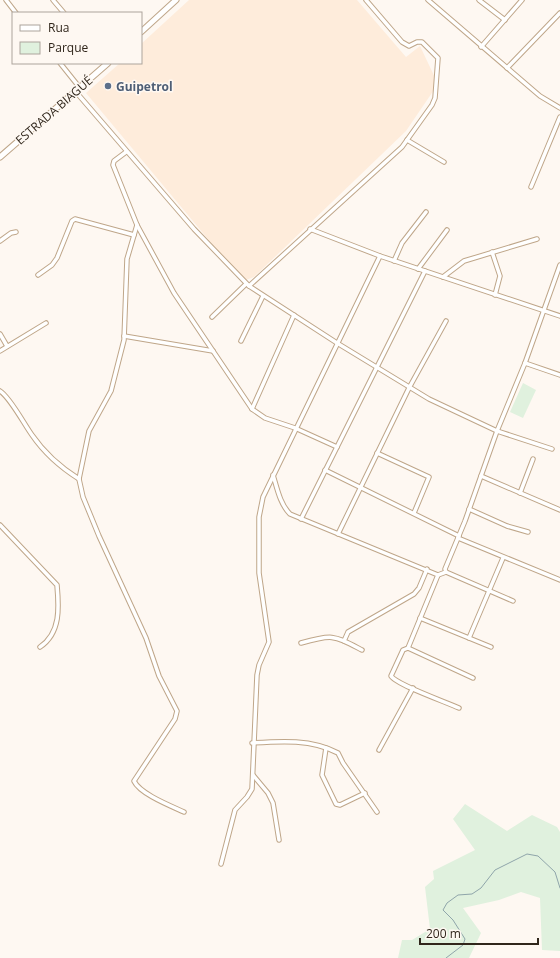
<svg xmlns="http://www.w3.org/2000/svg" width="560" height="958" viewBox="0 0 560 958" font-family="'Open Sans',sans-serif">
  <rect width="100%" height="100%" fill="#fef8f2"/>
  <polygon fill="#feecdb" points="189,0 357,0 406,57 420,46 438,84 406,131 254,277 243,281 86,93 120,63 141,63 141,44"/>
  <g fill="#e0f1de">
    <polygon points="523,383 536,390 523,418 510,412"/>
    <polygon points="465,804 507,831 532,815 557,827 560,832 560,951 542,950 540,898 521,892 499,900 463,908 481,933 469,958 398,958 402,940 412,940 430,929 425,887 434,879 433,871 475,850 453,819"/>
  </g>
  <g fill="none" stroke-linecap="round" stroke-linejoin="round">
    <polyline stroke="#8fa5aa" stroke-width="1" points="446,958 463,945 465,939 453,920 443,910 447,903 458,895 472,894 481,888 495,870 527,854 538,856 555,872 560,888"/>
    <defs>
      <g id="street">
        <polyline points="6,0 16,13"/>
        <polyline points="53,0 64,13"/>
        <polyline points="428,0 540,96 560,108"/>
        <polyline points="479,0 505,20"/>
        <polyline points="481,47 522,0"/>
        <polyline points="60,63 80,88"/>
        <polyline points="507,68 560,13"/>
        <polyline points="76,92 194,229 249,286 337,343 429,399 497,431 552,449"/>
        <polyline points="407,140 444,162"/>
        <polyline points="126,152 114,161 113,165 137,225 174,293 252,409 265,418 295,428 337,447"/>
        <polyline points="531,187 560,117"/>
        <path d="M137,225L127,259L124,340L111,391L89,431L79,479L83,497L99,536L146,638L159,676L177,711L175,719L134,781C140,794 171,806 184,812"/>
        <polyline points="310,229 380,256 560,316"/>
        <polyline points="0,241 11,233 16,232"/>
        <polyline points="492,252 500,276 495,295"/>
        <polyline points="394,261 402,243 426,212"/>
        <polyline points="418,269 447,230"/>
        <polyline points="38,275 52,265 57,258 72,221 75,219 134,235"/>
        <polyline points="443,277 464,261 537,239"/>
        <polyline points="249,286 402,147 432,105 435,98 438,58 422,42 417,42 409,46 402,42 366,0"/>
        <polyline points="212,317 246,284"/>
        <polyline points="0,334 7,346"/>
        <polyline points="124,336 213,351"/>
        <polyline points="241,341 263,296"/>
        <polyline points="0,351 46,323"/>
        <polyline points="525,363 560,375"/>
        <path d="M0,391C10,397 24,424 32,435C45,454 60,467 79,479"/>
        <polyline points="252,409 294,315"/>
        <polyline points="377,453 429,477 414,513"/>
        <polyline points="325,470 459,536"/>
        <path d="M273,475C277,488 280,504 290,514L438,575L446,572"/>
        <polyline points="481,476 560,510"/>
        <polyline points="520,493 533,459"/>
        <polyline points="469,509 507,526 528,532"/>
        <polyline points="301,519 425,271"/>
        <path d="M0,525L57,585C59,607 61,633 40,647"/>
        <polyline points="338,534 409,388 446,321"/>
        <polyline points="458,538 560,580"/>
        <path d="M438,575L408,648L403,650L391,676C397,685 446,702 459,708"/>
        <polyline points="513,601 446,572 445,569 465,521 497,431 525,363 560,265"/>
        <polyline points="420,618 491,647"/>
        <polyline points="469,638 503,558"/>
        <polyline points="344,641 348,632 414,594 419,588 427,569"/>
        <path d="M301,643C333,634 333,635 362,650"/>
        <polyline points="408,648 473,678"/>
        <path d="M252,743C281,741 312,739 338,753L343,763L377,812"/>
        <polyline points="326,748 322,775 336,804 340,805 365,793"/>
        <polyline points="379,750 413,688"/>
        <polyline points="253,775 268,793 273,803 279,840"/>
        <polyline points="221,864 235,810 247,797 252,789 257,675 259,665 269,642 259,573 259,517 263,497 380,256"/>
      </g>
      <g id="secondary">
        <polyline points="141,32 176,0"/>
        <polyline points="0,157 108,63"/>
      </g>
    </defs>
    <use href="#street" stroke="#bfa689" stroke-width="5.5"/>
    <use href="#secondary" stroke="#bfa689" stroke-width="7"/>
    <use href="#street" stroke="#fff" stroke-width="3.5"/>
    <use href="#secondary" stroke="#fff" stroke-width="5"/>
  </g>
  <circle fill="#5c6f8a" stroke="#fef8f2" stroke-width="1.5" cx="108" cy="86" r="4"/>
  <g text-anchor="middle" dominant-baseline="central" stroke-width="3" stroke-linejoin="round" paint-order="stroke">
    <g font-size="12" font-weight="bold" fill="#4e5e75" stroke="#fef8f2" text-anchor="start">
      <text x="116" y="86">Guipetrol</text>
    </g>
    <g font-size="12" fill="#30261b" stroke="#fef8f2">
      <text transform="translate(54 110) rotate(-41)">ESTRADA BIAGUÉ</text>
    </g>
  </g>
  <rect x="12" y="12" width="130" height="52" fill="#fef8f2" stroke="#aca49c"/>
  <rect x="20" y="25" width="20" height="6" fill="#ffffff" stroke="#aca49c"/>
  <text x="48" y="32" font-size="12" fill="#30261b">Rua</text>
  <rect x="20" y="42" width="20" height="12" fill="#e0f1de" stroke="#aca49c"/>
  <text x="48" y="52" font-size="12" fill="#30261b">Parque</text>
  <path d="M420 938v6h118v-6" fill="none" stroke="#30261b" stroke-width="2"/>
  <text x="426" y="938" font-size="12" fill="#30261b" stroke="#fef8f2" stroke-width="3" paint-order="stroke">200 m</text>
</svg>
